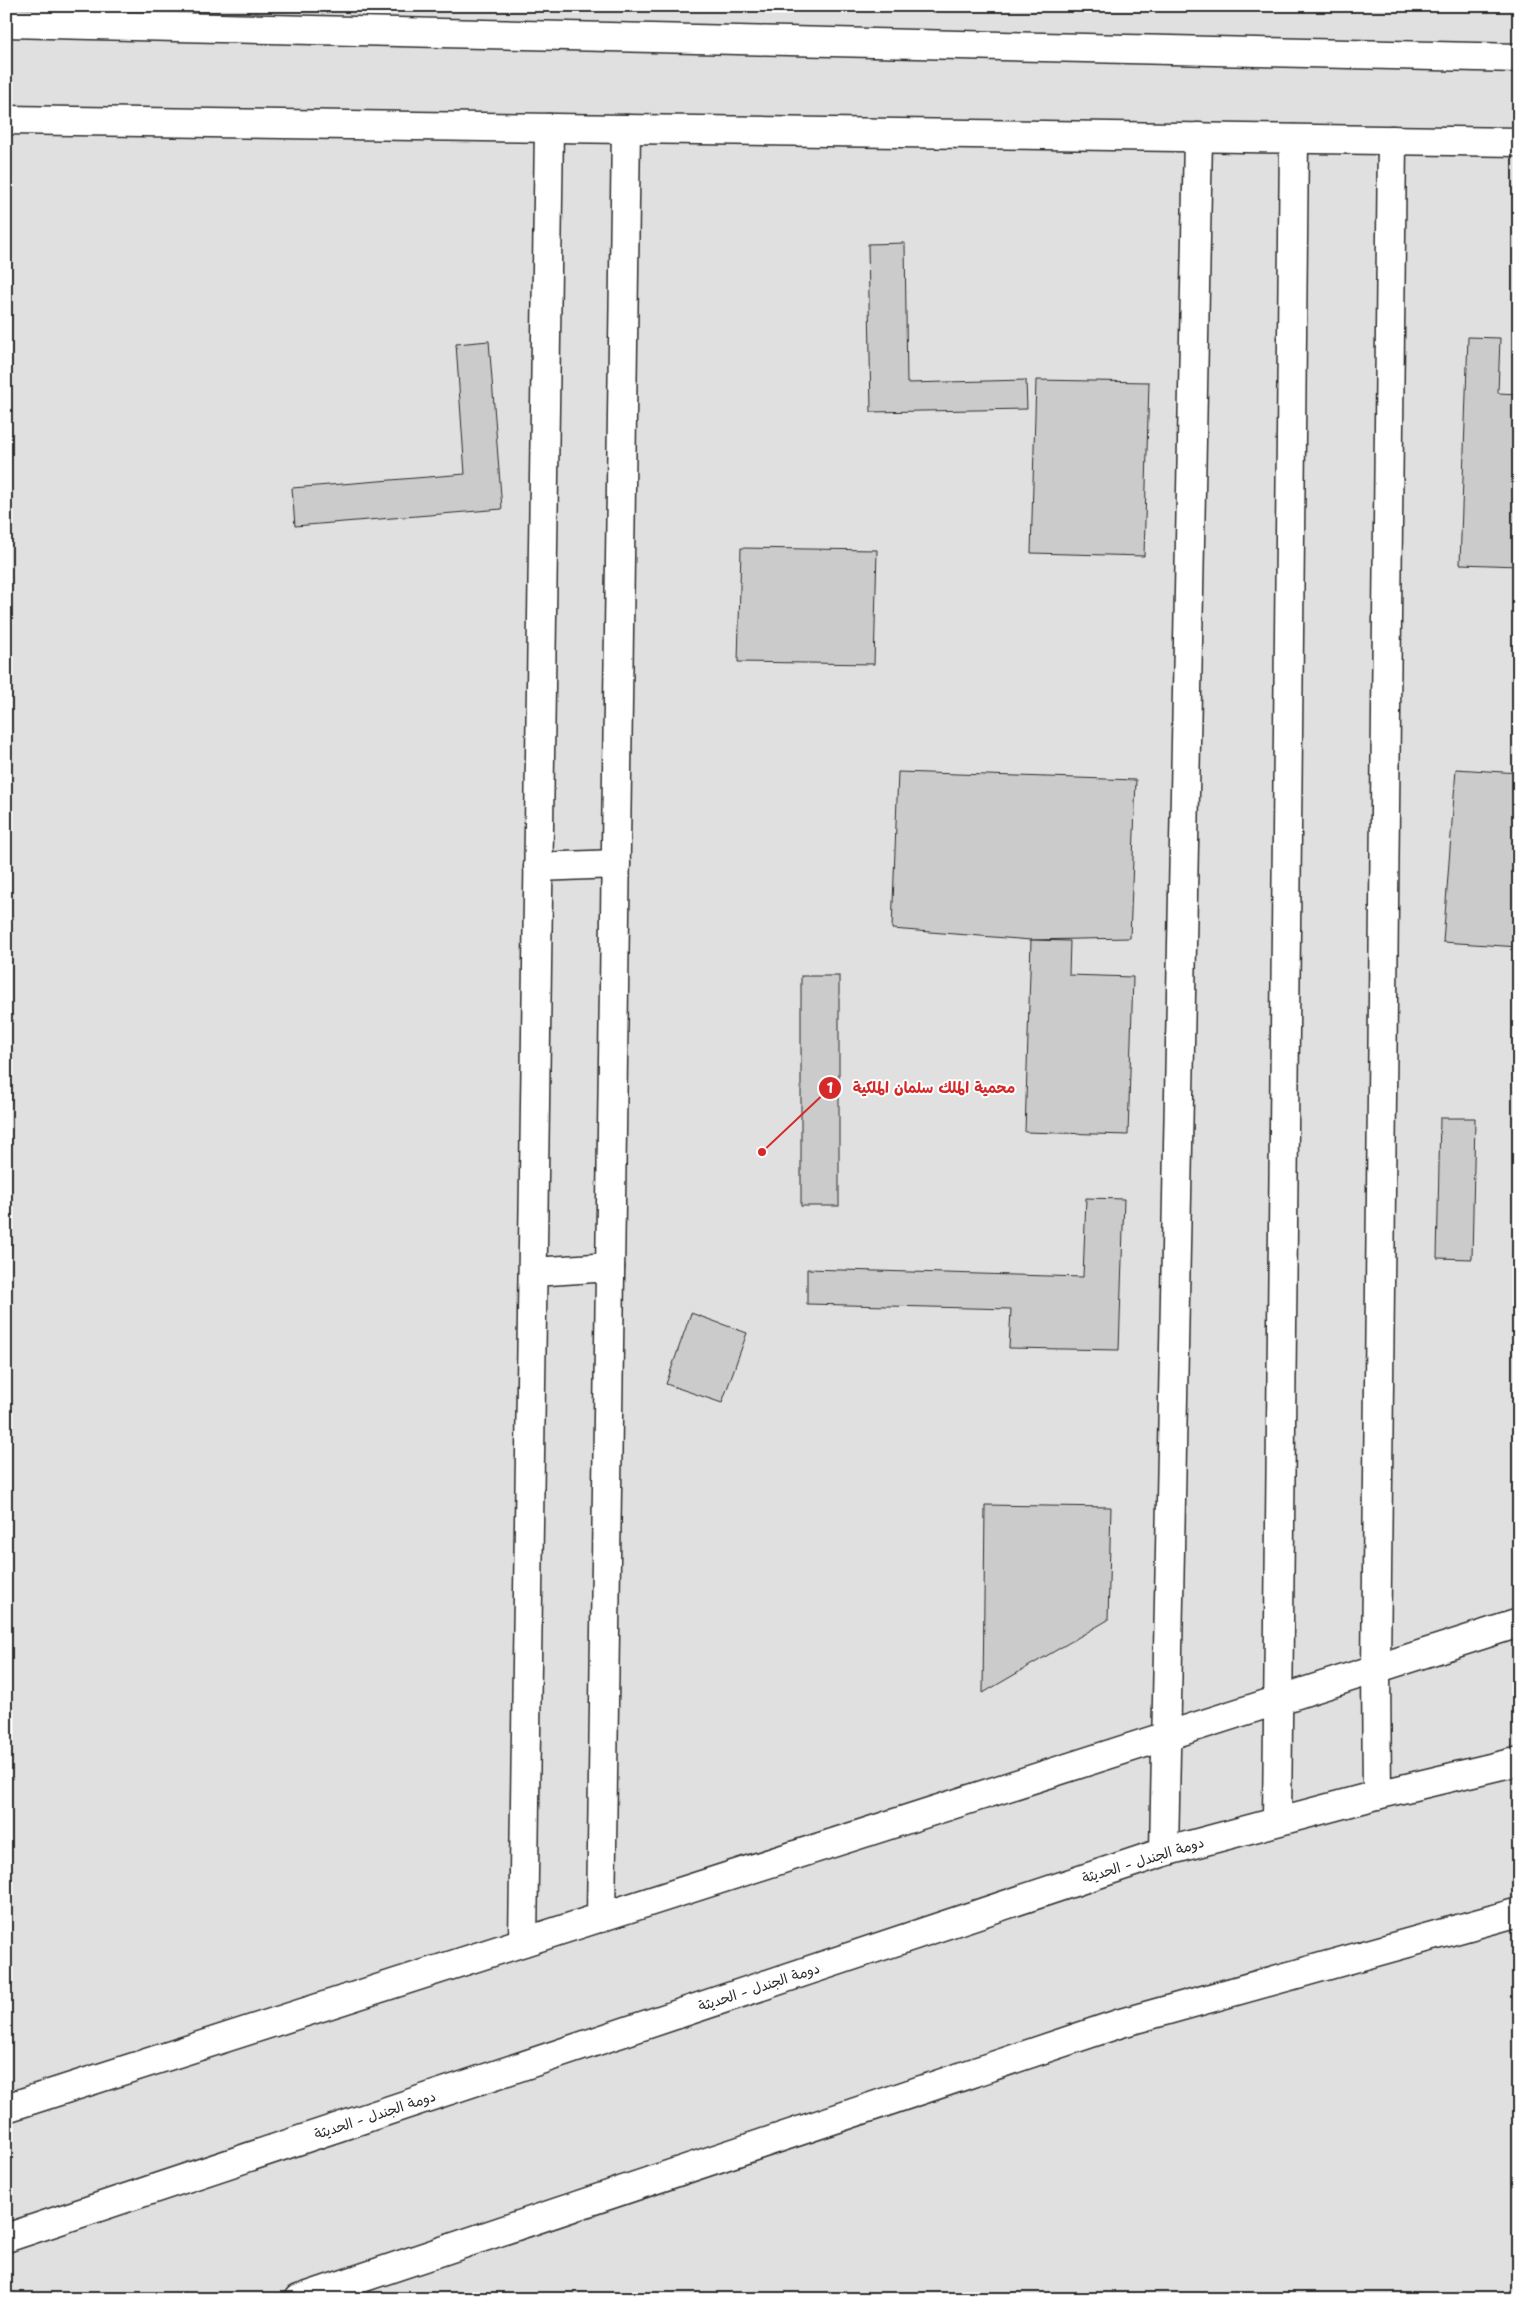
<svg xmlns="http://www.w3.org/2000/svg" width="1525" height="2305" viewBox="0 0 1525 2305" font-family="'Shantell Sans','Playpen Sans Arabic',sans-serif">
  <rect width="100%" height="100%" fill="#fff"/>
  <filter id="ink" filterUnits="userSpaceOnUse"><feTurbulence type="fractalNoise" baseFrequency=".02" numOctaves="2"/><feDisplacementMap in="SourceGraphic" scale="10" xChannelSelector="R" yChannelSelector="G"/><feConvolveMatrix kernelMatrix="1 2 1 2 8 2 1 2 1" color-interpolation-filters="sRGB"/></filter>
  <g filter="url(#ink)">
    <rect fill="#e0e0e0" stroke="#868686" x="6" y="6" width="1513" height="2293"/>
    <g fill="#cbcbcb" stroke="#2b2b2b">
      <polygon points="905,243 907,383 1026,380 1027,409 871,412 868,244"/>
      <polygon points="1468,337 1500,338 1498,393 1519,394 1519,566 1460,564"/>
      <polygon points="489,341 502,509 295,526 292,488 465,474 456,344"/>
      <polygon points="1036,380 1149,382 1144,556 1031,553"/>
      <polygon points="741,548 877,550 874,664 738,662"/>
      <polygon points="1456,769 1519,773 1519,947 1443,942"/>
      <polygon points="898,772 1136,780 1130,938 1031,940 892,929"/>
      <polygon points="1031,940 1070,941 1069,975 1133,977 1128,1135 1025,1132"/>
      <rect x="801" y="976" width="38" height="230"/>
      <polygon points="1440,1118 1475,1118 1472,1259 1437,1258"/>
      <polygon points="1086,1198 1124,1199 1119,1350 1009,1348 1011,1309 807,1304 807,1269 1083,1277"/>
      <polygon points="691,1313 747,1333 722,1403 666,1384"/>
      <polygon points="985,1505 1111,1507 1108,1620 983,1693"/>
    </g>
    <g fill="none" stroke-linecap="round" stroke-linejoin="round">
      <defs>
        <g id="street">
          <polyline points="6,23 1519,58"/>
          <polyline points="6,120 1519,142"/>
          <polyline points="538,867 616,864"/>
          <polyline points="533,1272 610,1267"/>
          <polyline points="1377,1795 1376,1669 1392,140"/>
          <polyline points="1277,1821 1294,139"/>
          <polyline points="1164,1852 1198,137"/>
          <polyline points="601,1918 626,129"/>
          <polyline points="523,1942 549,128"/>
          <polyline points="6,2108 1519,1623"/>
        </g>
        <g id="highway">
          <polyline points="6,2238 1164,1852 1377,1795 1519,1761"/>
          <polyline points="299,2299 1121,2023 1519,1912"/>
        </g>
      </defs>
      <use href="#street" stroke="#2b2b2b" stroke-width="31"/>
      <use href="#highway" stroke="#2b2b2b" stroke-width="31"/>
      <use href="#street" stroke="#fff" stroke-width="28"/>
      <use href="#highway" stroke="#fff" stroke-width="28"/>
    </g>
  </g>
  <g text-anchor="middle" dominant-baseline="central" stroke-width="4" stroke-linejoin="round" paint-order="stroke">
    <g font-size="14" fill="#2b2b2b" stroke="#fff">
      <text transform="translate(1143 1860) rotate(-17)">دومة الجندل - الحديثة</text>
      <text transform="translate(759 1987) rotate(-18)">دومة الجندل - الحديثة</text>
      <text transform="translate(375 2115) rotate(-18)">دومة الجندل - الحديثة</text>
    </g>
  </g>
  <path fill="none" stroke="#d62828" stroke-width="2" d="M762 1152L830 1088"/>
  <g fill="#d62828" stroke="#fff" stroke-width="2">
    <circle cx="762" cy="1152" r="5"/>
    <circle cx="830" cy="1088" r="12"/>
  </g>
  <g font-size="15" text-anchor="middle" font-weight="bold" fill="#fff">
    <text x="830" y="1093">1</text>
  </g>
  <g font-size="15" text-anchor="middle" font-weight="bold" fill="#d62828" stroke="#fff" stroke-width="4" stroke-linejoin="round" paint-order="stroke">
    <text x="934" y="1093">محمية الملك سلمان الملكية</text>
  </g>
  <rect width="1525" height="2305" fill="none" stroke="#fff" stroke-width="25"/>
  <rect x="12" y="12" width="1500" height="2280" fill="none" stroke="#2b2b2b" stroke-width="2" filter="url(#ink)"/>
</svg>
